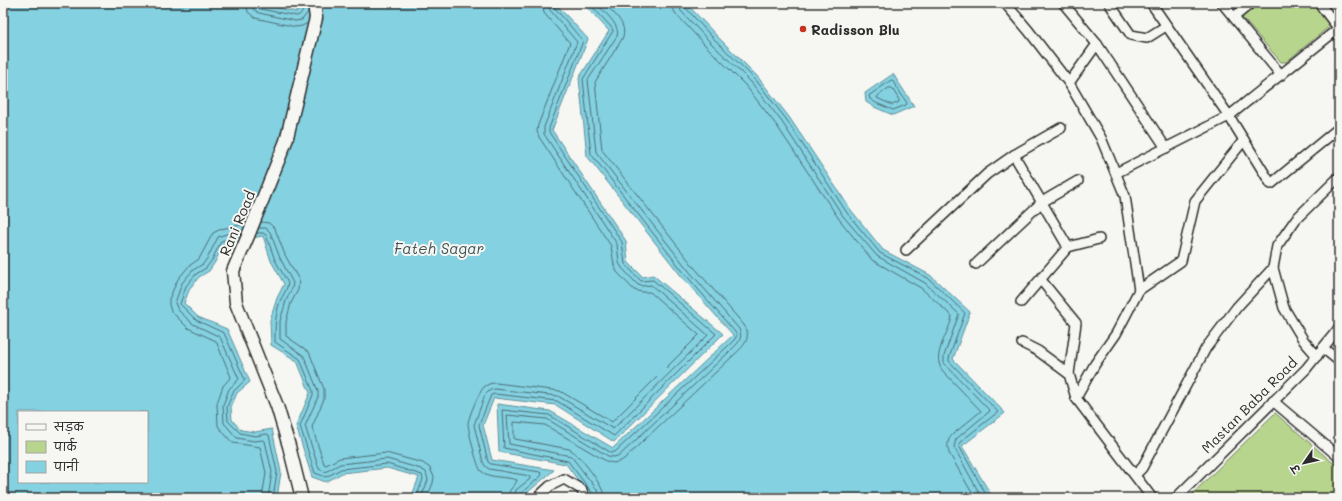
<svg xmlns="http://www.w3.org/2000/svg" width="1342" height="501" viewBox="0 0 1342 501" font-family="Mali,'Playpen Sans Deva',sans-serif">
  <rect width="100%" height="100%" fill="#f6f6f2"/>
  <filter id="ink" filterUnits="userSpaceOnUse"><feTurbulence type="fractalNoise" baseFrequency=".025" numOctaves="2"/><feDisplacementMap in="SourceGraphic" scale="8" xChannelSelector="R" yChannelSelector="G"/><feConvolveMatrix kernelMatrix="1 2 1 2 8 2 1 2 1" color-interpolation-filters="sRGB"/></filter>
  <g filter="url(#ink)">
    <g fill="#b8d58d" stroke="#72805c">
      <polygon points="1251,3 1313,3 1330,26 1286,62 1281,62 1239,14"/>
      <polygon points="1275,413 1339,468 1339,498 1188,498"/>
    </g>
    <g fill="#83d1e1" stroke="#608f98" fill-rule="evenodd">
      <path d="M3,3H254L297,12L300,9L301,3H555L588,39L552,130L626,241L628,262L643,277L653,275L723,334L614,442L556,405L494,398L483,425L492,460L554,470L521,498H411L419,477L387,468L342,473L326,482L312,477L296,426L310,393L297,361L271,345L270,320L277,298L284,284L271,261L263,236L224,243L215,262L209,271L199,277L190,288L184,303L198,317L227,329L250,382L237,393L231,407L232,420L241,430L255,432L272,429L281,472L277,498H3ZM19,412H147V482H19Z"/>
      <polygon points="583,3 686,3 716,35 757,76 789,117 851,210 883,250 930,275 970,312 953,359 1005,413 962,446 993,498 591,498 566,464 499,452 497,404 550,411 613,448 733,335 682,277 587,156 579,78 609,31"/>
      <polygon points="893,74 914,106 893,115 874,107 866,102 865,93"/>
    </g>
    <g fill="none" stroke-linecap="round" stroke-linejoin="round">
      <g stroke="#4e6d74" stroke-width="1">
        <polyline points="246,3 248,12 255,18 296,27 302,26 308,23"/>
        <polyline points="252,3 253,9 259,13 295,21 302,20 308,12"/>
        <path d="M257,3L258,7L260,9L297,16C303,14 304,9 304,3"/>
        <polyline points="589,3 612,28 613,31 583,79 591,154 685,274 735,332 737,335 735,339 728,346 615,452 610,452 549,415 502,410 504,448 568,461 593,494 594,498"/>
        <path d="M596,3C603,11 621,25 617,36L588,80L596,152L689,271L739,329C744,339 737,344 731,350L620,455L614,457L608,456L547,419L507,415L509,444L571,456L598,491L599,498"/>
        <path d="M604,3C613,13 629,24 622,39L595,82L602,150L694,267L744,325C752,338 744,346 735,354L624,459C618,463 612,464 606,461L545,425L514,422V438L515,439L569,449C579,453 605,488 605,498"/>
        <path d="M673,3V9L676,14L706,46L746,86L777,126L839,219L872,260L921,288L952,316C950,332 931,354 942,370L981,411L952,435C947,440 947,446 949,453L975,498"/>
        <polyline points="679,3 681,11 710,42 751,82 782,122 843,216 877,256 925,283 959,314 944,356 944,363 990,411 956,439 954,447 982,498"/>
        <polyline points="684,3 685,7 713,38 755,79 786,119 847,213 880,253 928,278 965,313 949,358 949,361 998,412 960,442 959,446 988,498"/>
        <polygon points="892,80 907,103 906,105 893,110 876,103 870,99 869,96"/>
        <polygon points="889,88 892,88 899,100 899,102 892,105 877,98 878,96"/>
        <polyline points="261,222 269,223 275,229 285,255 299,280 298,290 291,303 286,322 286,336 309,352 324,389 324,399 312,427 324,464 326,465 340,458 386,453 423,463 430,468 434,477 433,483 427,498"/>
        <polyline points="245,224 221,229 213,233 199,259 189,266 178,279 169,299 169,305 171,311 188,328 216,341 231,377 223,386 217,403 218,426 229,439 233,443 260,447 266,473 262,498"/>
        <polyline points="259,228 266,228 270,232 280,258 293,283 292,288 286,301 280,321 280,339 304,356 318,391 318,397 305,426 319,469 325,472 340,464 387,459 421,469 426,472 428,480 421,498"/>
        <polyline points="242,231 223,235 218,237 208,257 203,264 193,270 182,283 175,303 178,310 193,324 220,337 239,379 229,389 223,405 224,423 237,438 254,441 263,440 265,441 272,472 268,498"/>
        <path d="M257,233H263L266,235L275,260L288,283C287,290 283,295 280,301C275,317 275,325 275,342L300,359L313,391V395L300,426L315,473L326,477L341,469L387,464L422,475L423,479L416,498"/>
        <polyline points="240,236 221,241 212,260 206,268 196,274 186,286 180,304 196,320 224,333 245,380 233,392 227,407 228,421 240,433 255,436 267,434 269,435 277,472 273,498"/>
        <path d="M508,498C508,488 515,487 517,480C506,476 490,479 481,471C477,466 468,430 468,423C469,416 479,392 484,387C488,384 491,383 496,383L560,391L612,422L699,335L650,292H642L634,290L617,272L614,265L611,246L539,137L537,131L538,125L570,43L544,13L542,3"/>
        <polyline points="514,498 516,490 530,479 530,476 489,469 485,466 483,462 474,425 485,395 490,390 495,389 558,396 613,429 708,335 651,285 643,286 638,285 622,268 619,263 617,244 544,134 544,127 577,42 550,10 548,3"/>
        <polyline points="519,498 520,494 541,476 542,474 540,472 491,464 488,462 479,425 491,395 495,394 557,401 614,436 716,334 653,280 641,281 625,264 622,242 549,132 549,128 583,41 554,7 553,3"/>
      </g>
      <defs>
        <g id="street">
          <polyline points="1005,3 1028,30 1069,83 1101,138 1125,196 1139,290 1116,334 1095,364 1076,398 1152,498"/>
          <polyline points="1063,3 1097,44 1069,83"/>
          <polyline points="1109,3 1131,35 1147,38 1166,26"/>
          <polyline points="1151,3 1229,116 1271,184 1339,128"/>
          <polyline points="1222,3 1281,75"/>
          <polyline points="1319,3 1339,29"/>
          <polyline points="1234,17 1251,3"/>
          <polyline points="1097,44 1166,148"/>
          <polyline points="1014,155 1068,247 1021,302"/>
          <polyline points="1116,173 1229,116 1339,28"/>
          <polyline points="1068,247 1099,239"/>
          <polyline points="906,250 987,174 1014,155 1061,128"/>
          <polyline points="976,264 1042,202 1078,181"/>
          <polyline points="1041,280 1076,323 1069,374 1076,398"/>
          <polyline points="1139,290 1181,261 1195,201 1244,140"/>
          <polyline points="1022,343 1038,351 1069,374"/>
          <polyline points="1323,348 1339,361"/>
          <polyline points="1317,356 1304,341 1284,308 1273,268 1277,246 1296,219 1339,177"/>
          <polyline points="1273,401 1339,457"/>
          <polyline points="1135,475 1142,468 1206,348 1237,307 1273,268"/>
          <polyline points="537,498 550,486 564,479 582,490 584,498"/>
          <polyline points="1176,498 1306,369 1339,328"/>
        </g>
        <polyline id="secondary" points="302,498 289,446 277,406 236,303 233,271 248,236 286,141 316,18 314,3"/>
      </defs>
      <use href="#street" stroke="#2b2b2b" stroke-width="12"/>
      <use href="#secondary" stroke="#2b2b2b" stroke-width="15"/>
      <use href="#street" stroke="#f6f6f2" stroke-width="9"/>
      <use href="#secondary" stroke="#f6f6f2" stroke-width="12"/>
    </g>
  </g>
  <circle fill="#c8321e" stroke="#f6f6f2" stroke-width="1.5" cx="803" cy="29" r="4"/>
  <g text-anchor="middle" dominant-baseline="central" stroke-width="4" stroke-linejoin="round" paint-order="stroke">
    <g font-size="14" font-weight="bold" fill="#2b2b2b" stroke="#f6f6f2" text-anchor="start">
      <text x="811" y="29">Radisson Blu</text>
    </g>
    <g font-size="14" fill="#2b2b2b" stroke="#f6f6f2">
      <text transform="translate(237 223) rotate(-67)">Rani Road</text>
      <text transform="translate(1249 405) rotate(-45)">Mastan Baba Road</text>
    </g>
    <g font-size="15" font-style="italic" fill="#415458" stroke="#f6f6f2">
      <text x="439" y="248">Fateh Sagar</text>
    </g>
  </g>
  <rect width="1342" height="501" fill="none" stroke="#f6f6f2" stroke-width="16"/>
  <rect x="8" y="8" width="1326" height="485" fill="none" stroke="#2b2b2b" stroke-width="1.5" filter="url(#ink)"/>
  <rect x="18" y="411" width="130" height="72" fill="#f6f6f2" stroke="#a5a5a2"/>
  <rect x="26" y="424" width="20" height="6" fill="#f6f6f2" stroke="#a5a5a2"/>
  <text x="54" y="431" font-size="12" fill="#2b2b2b">सड़क</text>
  <rect x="26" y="441" width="20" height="12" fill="#b8d58d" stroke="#a5a5a2"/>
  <text x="54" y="451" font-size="12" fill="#2b2b2b">पार्क</text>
  <rect x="26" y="461" width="20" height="12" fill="#83d1e1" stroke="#a5a5a2"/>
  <text x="54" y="471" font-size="12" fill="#2b2b2b">पानी</text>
  <g transform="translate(1304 463) rotate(236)" stroke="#f6f6f2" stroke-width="3" paint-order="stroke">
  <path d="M0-3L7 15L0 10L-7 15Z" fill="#2b2b2b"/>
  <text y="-6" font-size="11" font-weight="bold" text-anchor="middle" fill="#2b2b2b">उ</text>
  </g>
</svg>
